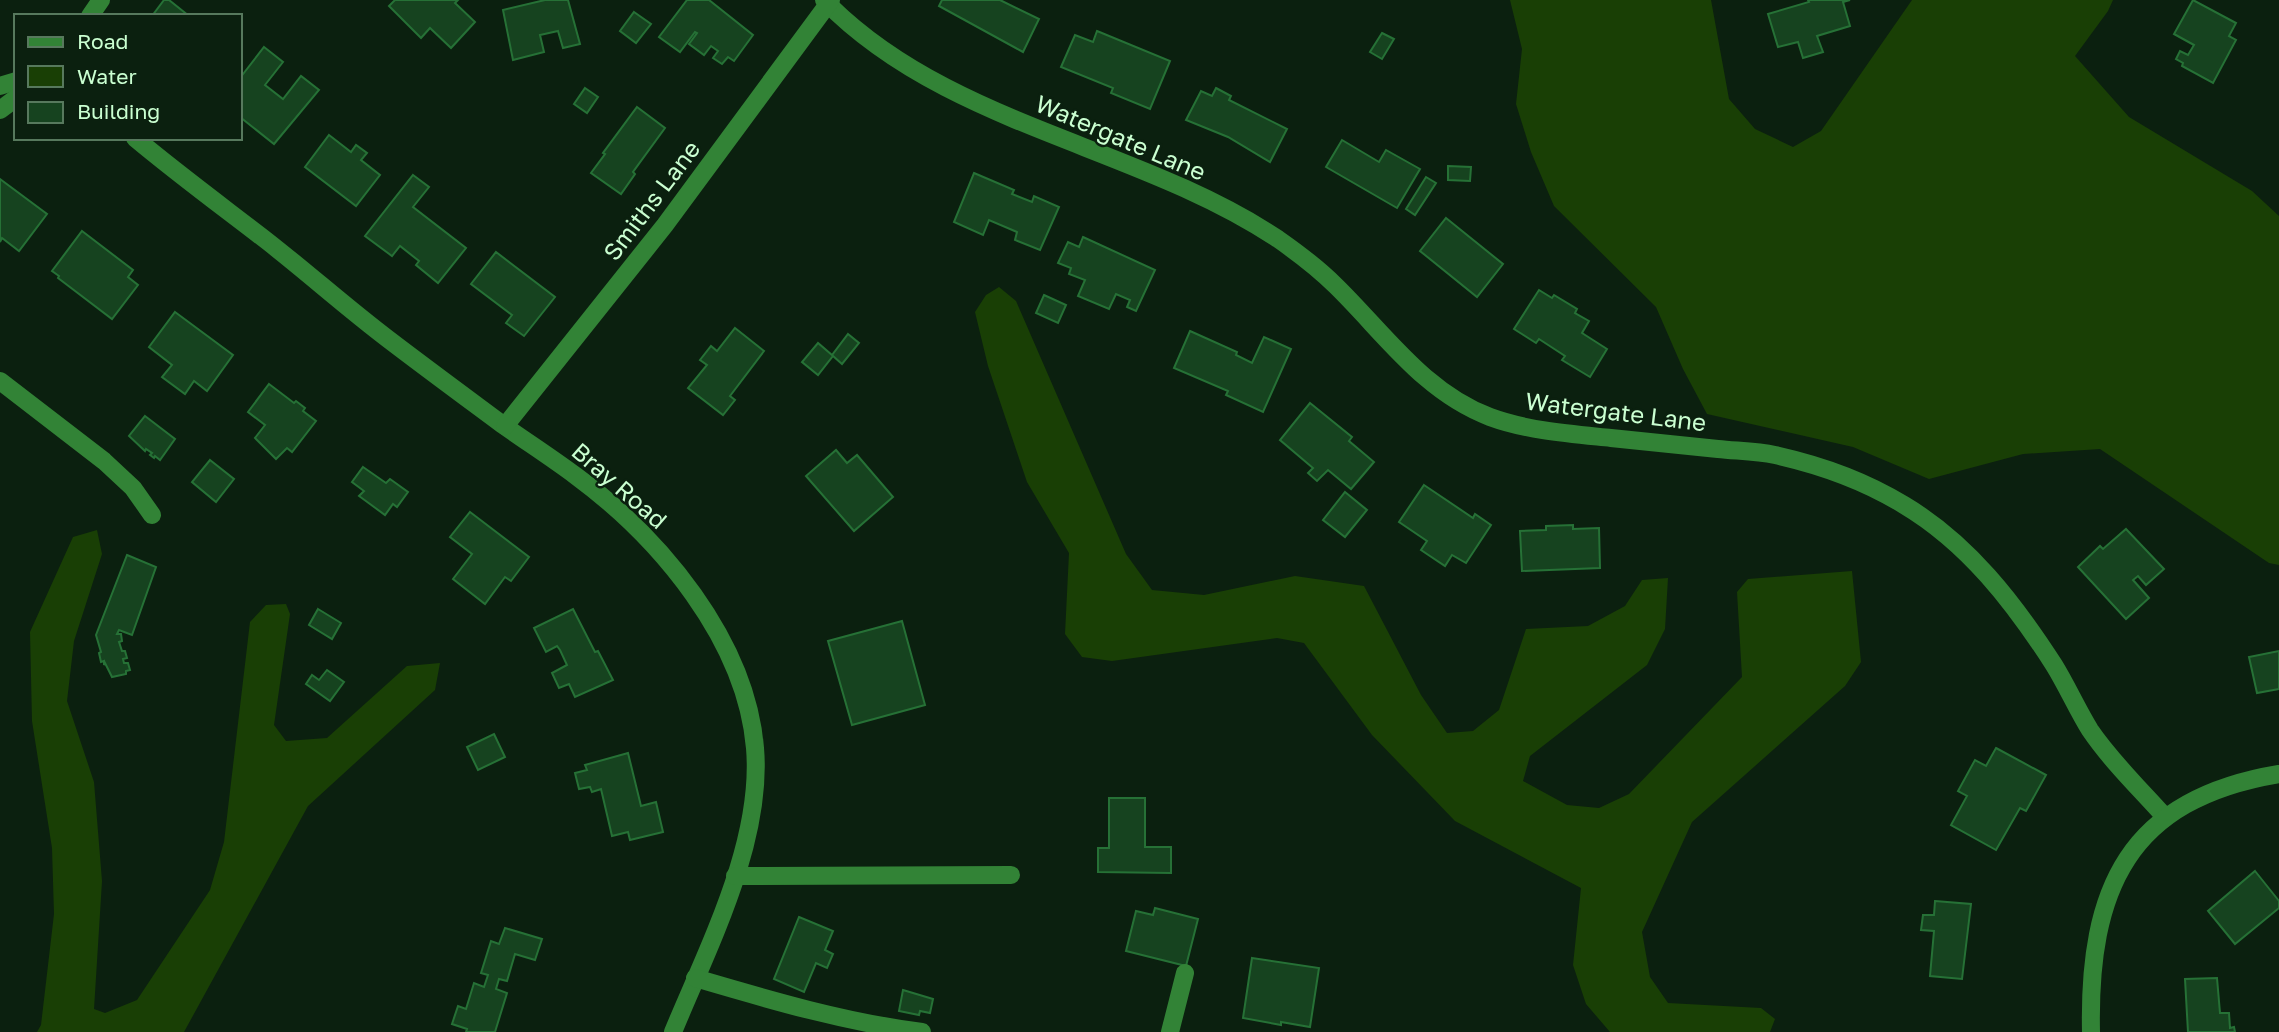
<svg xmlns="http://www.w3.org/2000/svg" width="2279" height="1032" viewBox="0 0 2279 1032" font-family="'Golos Text',sans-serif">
  <rect width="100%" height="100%" fill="#0b200f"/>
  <g fill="#193f05">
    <polygon points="1510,0 1711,0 1729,99 1755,129 1793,147 1821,131 1912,0 2113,0 2108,11 2075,56 2129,117 2252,191 2279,216 2279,565 2269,563 2100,449 2023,454 1929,479 1853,447 1707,414 1683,369 1656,307 1554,206 1531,152 1516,104 1522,49"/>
    <polygon points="999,287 1016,301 1126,554 1152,590 1204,595 1295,576 1364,586 1421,695 1447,733 1473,731 1499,710 1526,629 1588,626 1625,606 1642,580 1668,578 1665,629 1647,665 1530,756 1523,781 1567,805 1599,808 1629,794 1742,677 1737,592 1748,579 1852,571 1861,662 1845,686 1692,822 1642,932 1650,977 1668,1003 1761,1008 1775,1019 1770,1032 1610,1032 1586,1004 1573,965 1581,888 1455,821 1372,735 1304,643 1277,638 1112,661 1082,657 1065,634 1069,553 1027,482 988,366 975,312 986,295"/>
    <polygon points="97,530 102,554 74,641 67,701 94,782 102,881 94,1009 105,1013 137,1000 210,890 224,842 250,622 266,605 286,604 290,614 274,725 286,741 327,738 407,666 440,663 435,690 308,806 184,1032 37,1032 41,1025 54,914 52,848 32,721 30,632 73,537"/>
  </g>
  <g fill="#16431f" stroke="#267136" stroke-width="2">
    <polygon points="164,0 169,0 189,16 152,16"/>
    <polygon points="395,0 458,0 455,3 475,22 451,48 430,28 421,38 389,6"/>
    <polygon points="545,0 568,0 580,44 563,48 558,31 540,35 544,52 513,60 503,10"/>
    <polygon points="687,0 709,0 753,35 734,61 728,57 722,64 713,58 718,51 711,46 704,55 689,44 697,33 695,32 680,52 659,37"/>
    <polygon points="942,0 1000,0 1039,19 1023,52 939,6"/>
    <polygon points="1808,0 1850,0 1843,2 1850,26 1817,36 1823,52 1803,58 1798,42 1778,47 1768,14 1809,2"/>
    <polygon points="2193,0 2236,23 2229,36 2236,40 2213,83 2182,66 2183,63 2176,59 2180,51 2188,55 2194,45 2174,34"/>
    <polygon points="634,12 651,24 636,43 620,31"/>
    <polygon points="1097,31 1170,61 1150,109 1111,93 1113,88 1061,67 1075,35 1093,42"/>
    <polygon points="1382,33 1394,39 1382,59 1370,52"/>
    <polygon points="264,47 283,62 265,85 283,99 301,76 319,90 274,144 240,117 240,78"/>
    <polygon points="585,88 598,97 587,113 574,104"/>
    <polygon points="1216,88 1231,96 1229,100 1287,129 1270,162 1228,137 1186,120 1201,91 1212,96"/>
    <polygon points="637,107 665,128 633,172 635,174 621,194 591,173 605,154 603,153"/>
    <polygon points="329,135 351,152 356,145 367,153 361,160 380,175 356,206 305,167"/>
    <polygon points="1342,140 1379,162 1386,150 1420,169 1397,208 1326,167"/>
    <polygon points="1448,166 1471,167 1470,181 1448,180"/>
    <polygon points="974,173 1014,190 1012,194 1032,202 1034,196 1059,207 1040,250 1015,240 1017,232 989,220 983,235 954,222"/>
    <polygon points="413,175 429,187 413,207 466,248 438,283 416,265 419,261 400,246 392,256 365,236"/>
    <polygon points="1426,177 1436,183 1415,215 1406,209"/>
    <polygon points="0,179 47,214 19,251 2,238 0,242"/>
    <polygon points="1446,218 1503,264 1477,297 1420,251"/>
    <polygon points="82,231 133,270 128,277 138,285 112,319 58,278 59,276 52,271"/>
    <polygon points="1083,237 1155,270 1136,311 1127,307 1130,300 1116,294 1109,309 1078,296 1085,280 1069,274 1071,268 1058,263 1068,242 1079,247"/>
    <polygon points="496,252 555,297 524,336 506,323 512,315 471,284"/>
    <polygon points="1539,290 1552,298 1554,295 1577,309 1575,313 1589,321 1582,333 1607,349 1590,377 1562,360 1565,356 1539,339 1536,343 1514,329"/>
    <polygon points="1044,295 1066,305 1058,323 1036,313"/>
    <polygon points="175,312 233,355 207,391 194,381 185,394 162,377 172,365 149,347"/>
    <polygon points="735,328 764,351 730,396 735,400 723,415 688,388 707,365 700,360 711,346 717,351"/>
    <polygon points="1190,331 1237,352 1236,355 1252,363 1264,337 1291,349 1263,412 1226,395 1228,391 1174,368"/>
    <polygon points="848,334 859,343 842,364 833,356 818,375 802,362 818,343 832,355"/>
    <polygon points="269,384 294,403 296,401 305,408 303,411 316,421 292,452 287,448 276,459 255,438 265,425 248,412"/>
    <polygon points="1310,403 1352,437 1349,441 1374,462 1351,489 1328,470 1317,481 1308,473 1313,468 1280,440"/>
    <polygon points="145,416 175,439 160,460 155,456 154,458 150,455 152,453 146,449 145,451 129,436"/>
    <polygon points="836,450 847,463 857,455 893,497 854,531 806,476"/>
    <polygon points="210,460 234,479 216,502 192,482"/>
    <polygon points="363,467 386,483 390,479 408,492 397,507 393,504 385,515 359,496 364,491 352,482"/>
    <polygon points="1424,485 1473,518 1475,514 1491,525 1466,563 1452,555 1445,566 1421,550 1427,541 1399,522"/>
    <polygon points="1345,492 1367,510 1345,537 1323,520"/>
    <polygon points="470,512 529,557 511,581 505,577 485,604 453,579 472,554 450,537"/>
    <polygon points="1573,525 1573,529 1599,528 1600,568 1522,571 1520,531 1546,530 1546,526"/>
    <polygon points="2126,529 2164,569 2146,585 2138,576 2133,580 2149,598 2126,619 2078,567 2100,546 2103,549"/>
    <polygon points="127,555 156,567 132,635 119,630 117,634 121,634 122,641 119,642 122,651 125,651 127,658 123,659 124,663 128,663 130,670 126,671 126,674 112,677 105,663 104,665 104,661 101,662 99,653 101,652 96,635"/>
    <polygon points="318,609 341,623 332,639 309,625"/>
    <polygon points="573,609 595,652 598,651 613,680 575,697 569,684 559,688 552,673 567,665 560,650 557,646 546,652 534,628"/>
    <polygon points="902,621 925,705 852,725 828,641"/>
    <polygon points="2279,651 2279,689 2257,693 2249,657"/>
    <polygon points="327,670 344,682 330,701 306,684 312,675 319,680"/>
    <polygon points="494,734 505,757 478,770 467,747"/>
    <polygon points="1996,748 2046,775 2026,811 2020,808 1996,850 1951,825 1967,796 1958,791 1975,760 1986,766"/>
    <polygon points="628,753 641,806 656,802 663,832 630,840 628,832 612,836 601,789 592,792 590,787 579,789 575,773 587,770 585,765"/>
    <polygon points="1109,798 1145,798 1145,847 1171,847 1171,873 1098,872 1098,848 1109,848"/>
    <polygon points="2255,871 2279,901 2279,908 2235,944 2208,911"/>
    <polygon points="1935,901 1971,904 1962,979 1930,976 1934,931 1921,930 1923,915 1934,915"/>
    <polygon points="1155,908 1198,919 1186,966 1126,951 1136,911 1153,915"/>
    <polygon points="799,917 833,931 825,950 833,954 827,968 816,963 804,992 774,979"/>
    <polygon points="505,928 542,939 535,960 515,954 507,981 499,979 496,989 507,993 495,1032 466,1032 467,1029 452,1024 458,1006 466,1009 474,983 484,987 488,975 481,973 491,941 499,944"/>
    <polygon points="1252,958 1319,968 1310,1027 1281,1022 1281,1025 1243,1018"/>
    <polygon points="2217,978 2220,1013 2229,1013 2230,1028 2234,1027 2235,1032 2188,1032 2185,979"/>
    <polygon points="903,990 933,999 930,1013 920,1011 919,1015 899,1011"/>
  </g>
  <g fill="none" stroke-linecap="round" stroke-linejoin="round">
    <g stroke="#328336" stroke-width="18">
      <path d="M824,0C945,125 1137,145 1278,239C1298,253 1319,269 1336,286C1385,334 1424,392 1490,417C1528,431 1572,434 1611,438C1647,442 1682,445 1718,449C1736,451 1756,451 1775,455C1820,465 1865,481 1904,505C1968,543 2014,603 2054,665C2067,686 2077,709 2090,730C2111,761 2140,789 2165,817"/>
      <polyline points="90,16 101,0"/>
      <polyline points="0,86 16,81"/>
      <polyline points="0,110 16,98"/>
      <path d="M135,138C178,174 223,207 267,241C308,273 347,308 388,339C426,368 464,396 503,425C527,442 552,458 576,476C660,538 746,640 755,748C763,842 708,947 673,1032"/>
      <polyline points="0,381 104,461 133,488 152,515"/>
      <polyline points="505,426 665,225 831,0"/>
      <polyline points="735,876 1011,875"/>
      <path d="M695,978C770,1000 844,1022 922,1032"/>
      <polyline points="1170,1032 1185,973"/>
      <path d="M2091,1032C2088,889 2128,799 2279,774"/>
    </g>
  </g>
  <g text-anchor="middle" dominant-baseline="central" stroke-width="5" stroke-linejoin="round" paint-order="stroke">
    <g font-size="24" fill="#caffd1" stroke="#0b200f">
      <text transform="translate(1121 137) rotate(23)">Watergate Lane</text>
      <text transform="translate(651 200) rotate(-53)">Smiths Lane</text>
      <text transform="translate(1616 411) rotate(7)">Watergate Lane</text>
      <text transform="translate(620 485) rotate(41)">Bray Road</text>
    </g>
  </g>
  <rect x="14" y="14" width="228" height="126" fill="#0b200f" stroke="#57795d" stroke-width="2"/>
  <rect x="28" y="37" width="35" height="10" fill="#328336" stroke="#57795d" stroke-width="2"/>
  <text x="77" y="49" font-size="21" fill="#caffd1">Road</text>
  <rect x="28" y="66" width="35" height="21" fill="#193f05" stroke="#57795d" stroke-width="2"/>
  <text x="77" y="84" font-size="21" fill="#caffd1">Water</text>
  <rect x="28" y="102" width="35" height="21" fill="#16431f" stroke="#57795d" stroke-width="2"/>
  <text x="77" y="119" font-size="21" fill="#caffd1">Building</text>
</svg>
